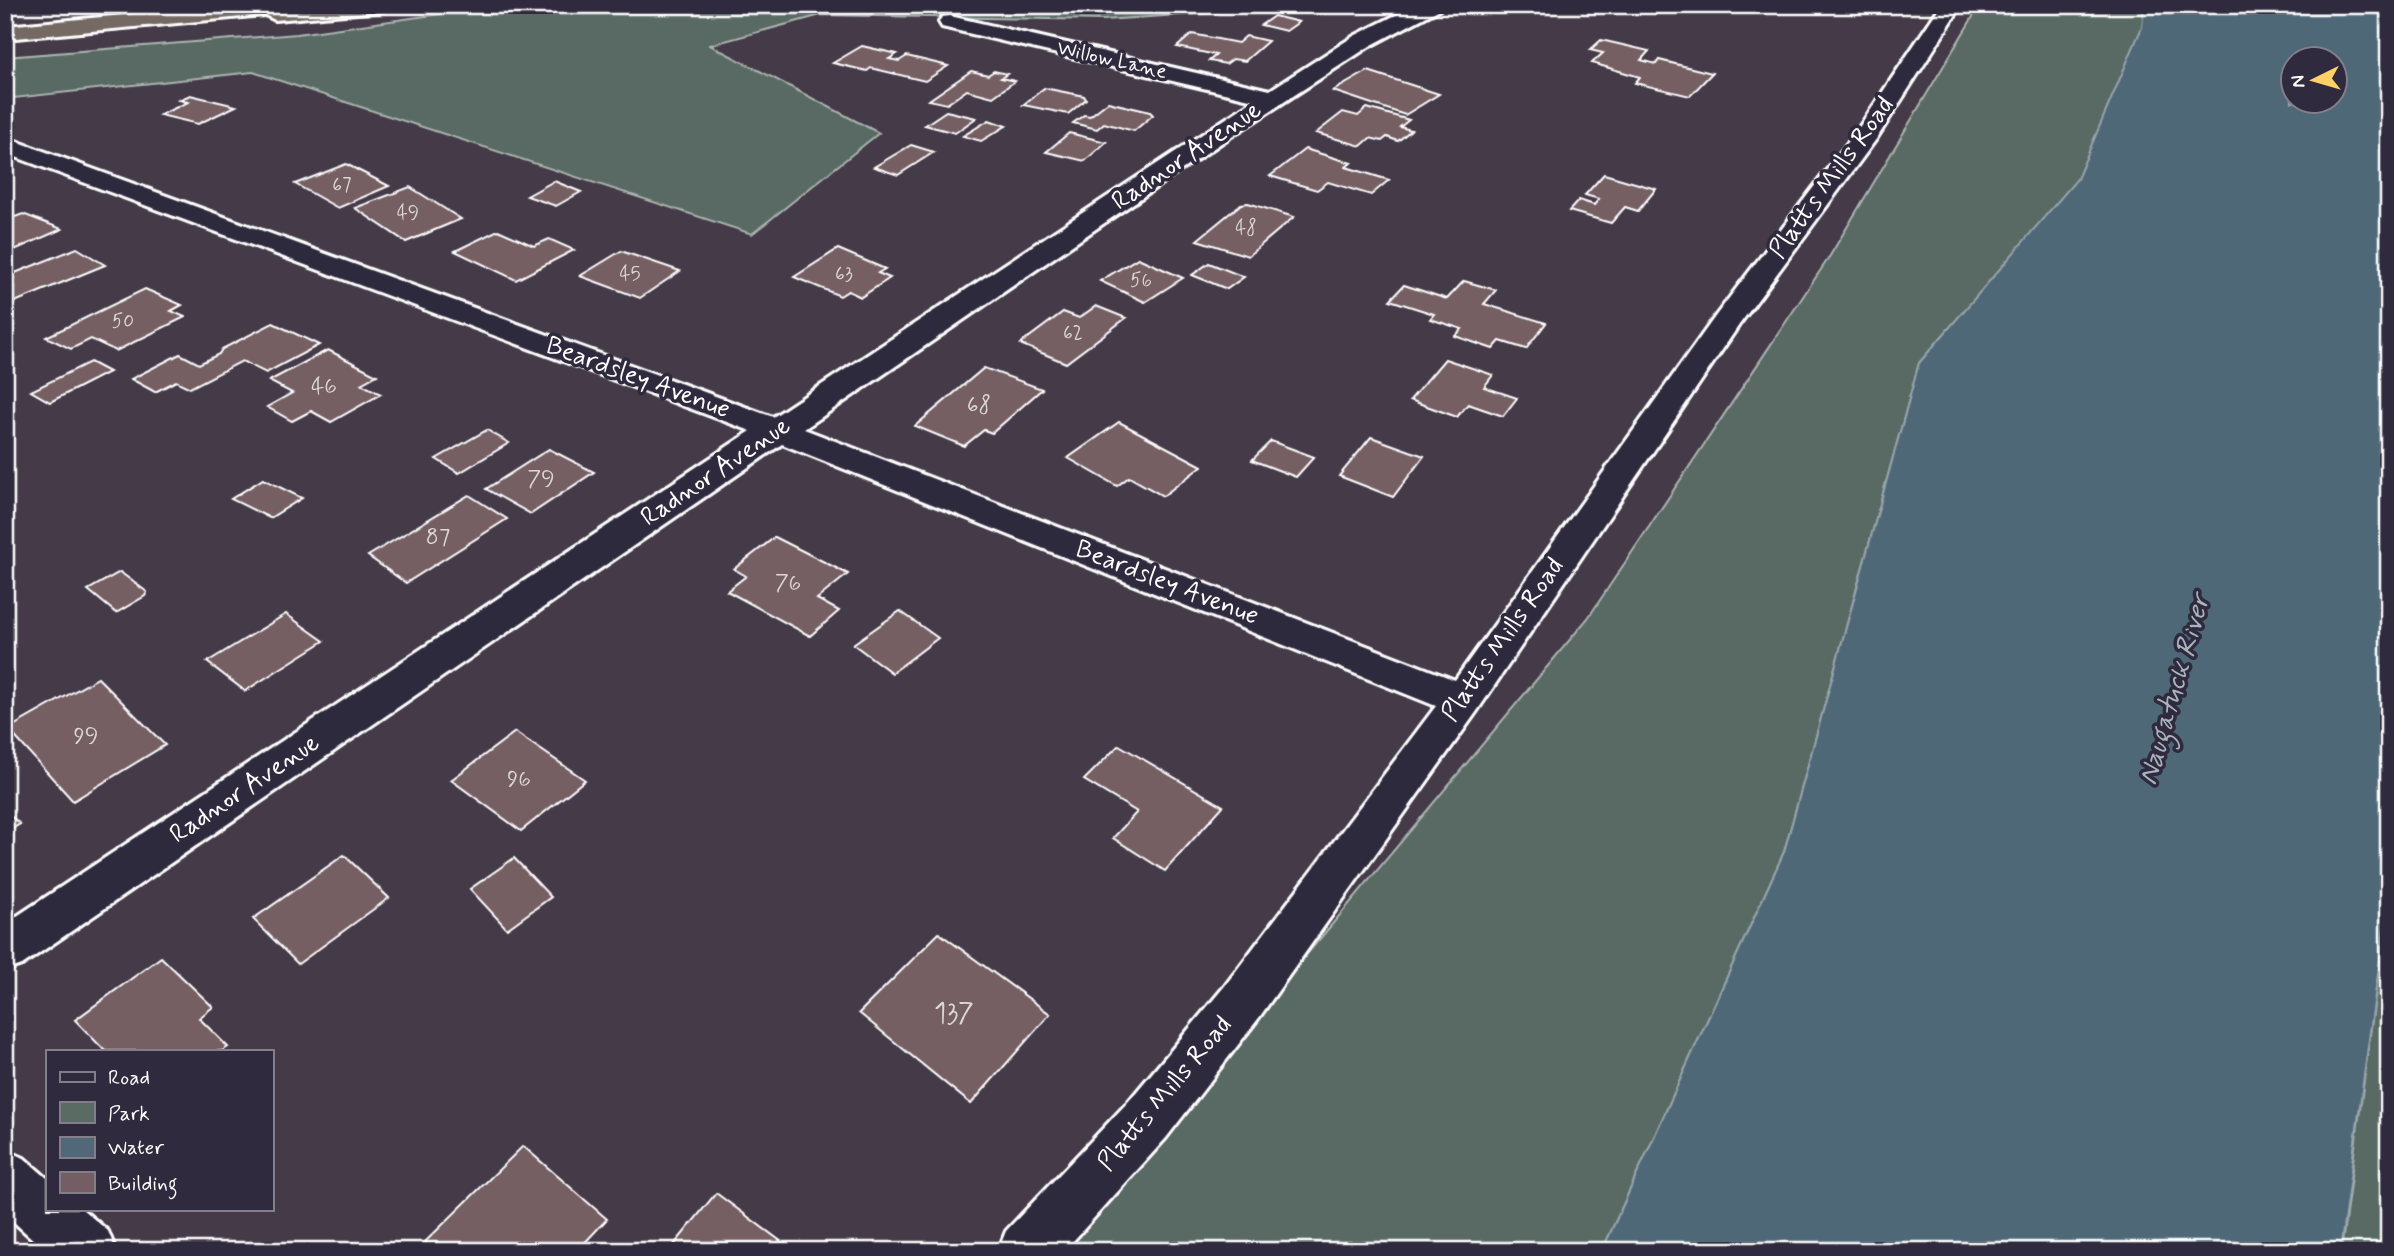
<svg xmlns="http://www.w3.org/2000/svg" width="2394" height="1256" viewBox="0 0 2394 1256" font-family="Mynerve,sans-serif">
  <rect width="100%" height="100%" fill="#443a48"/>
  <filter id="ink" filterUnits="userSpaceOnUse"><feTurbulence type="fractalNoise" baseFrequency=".0143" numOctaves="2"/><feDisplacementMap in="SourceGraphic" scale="14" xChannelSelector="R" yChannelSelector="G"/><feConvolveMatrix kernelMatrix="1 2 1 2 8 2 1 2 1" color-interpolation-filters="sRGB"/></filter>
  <g filter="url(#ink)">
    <g fill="#596b63" stroke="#acb5b1" stroke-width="2">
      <polygon points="505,5 1333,5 1103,20 821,15 710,45 879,133 752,234 253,72 5,99 5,57 297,34"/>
      <polygon points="1980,5 2144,5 2143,27 2078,179 1919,363 1784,852 1602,1251 1059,1251 1588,618 1828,259"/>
      <polygon points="2389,894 2389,1251 2341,1251"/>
    </g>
    <path fill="#506878" stroke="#96a4ae" stroke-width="2" fill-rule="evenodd" d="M2144,5H2389V893L2340,1251H1602L1784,852L1919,363L2077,179L2142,27ZM2292,60H2334V102H2292Z"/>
    <g fill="#745e63" stroke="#fff" stroke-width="2">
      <polygon points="1274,16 1299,22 1286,31 1261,25"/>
      <polygon points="1192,34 1238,43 1246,36 1268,41 1245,61 1233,59 1226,64 1209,61 1216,55 1177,47"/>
      <polygon points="1601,40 1649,51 1641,60 1656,64 1659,60 1712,73 1690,96 1635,83 1640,77 1592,63 1603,53 1590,50"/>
      <polygon points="862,46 897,54 889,59 899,61 907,56 948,66 925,81 871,68 867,71 833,63"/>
      <polygon points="971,71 988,75 994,71 1007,74 1001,78 1015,81 993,97 967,90 947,104 929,100"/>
      <polygon points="1368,71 1439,94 1405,115 1333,91"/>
      <polygon points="1044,88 1084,96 1086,99 1068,114 1023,105"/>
      <polygon points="190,95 236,106 198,124 160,115 188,102 179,100"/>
      <polygon points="1108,102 1150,112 1153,115 1134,131 1104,123 1097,129 1073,123 1084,115 1090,116"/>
      <polygon points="1367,108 1409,120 1400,127 1411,130 1398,141 1387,137 1382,141 1370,138 1361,146 1316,133 1343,112 1358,116"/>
      <polygon points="946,111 976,118 955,133 925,125"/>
      <polygon points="989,120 1006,126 981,141 963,136"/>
      <polygon points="1069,133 1106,142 1085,161 1046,152"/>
      <polygon points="911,145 934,152 898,175 874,167"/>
      <polygon points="1305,149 1351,163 1346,167 1389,180 1371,195 1328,182 1317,190 1270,176"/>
      <polygon points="346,164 389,186 338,208 295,184"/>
      <polygon points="1604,174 1656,189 1638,211 1625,207 1611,223 1569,211 1579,200 1594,205 1599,199 1585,195"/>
      <polygon points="554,181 581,192 556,206 527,196"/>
      <polygon points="410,187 461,219 406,242 355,208"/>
      <polygon points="1248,203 1294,217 1248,256 1197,240 1241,204"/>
      <polygon points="5,213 15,217 23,214 62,229 10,252 5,250"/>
      <polygon points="498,230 534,246 549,239 574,250 516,280 455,251"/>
      <polygon points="77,248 105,265 5,306 5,277"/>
      <polygon points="838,249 885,269 878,273 890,278 861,297 848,291 840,296 794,277"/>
      <polygon points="621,251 680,271 640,298 580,276"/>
      <polygon points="1138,258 1183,278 1145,302 1100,281"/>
      <polygon points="1209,263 1244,277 1227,289 1192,275"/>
      <polygon points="1464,281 1496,290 1484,304 1546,323 1526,349 1500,341 1493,349 1455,336 1462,329 1430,319 1434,314 1390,300 1404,285 1447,299"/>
      <polygon points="145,289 182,305 171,311 185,317 116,351 91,339 71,349 46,337"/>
      <polygon points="1096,306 1126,318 1066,363 1020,344 1063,312 1079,318"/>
      <polygon points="273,323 319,345 266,373 242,361 190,388 176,381 155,392 131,379 180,354 199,364 219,354 222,349"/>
      <polygon points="328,350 377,375 361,384 381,394 331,422 311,411 292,421 267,407 292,393 269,381"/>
      <polygon points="1445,359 1493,375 1484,387 1517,398 1503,416 1468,404 1457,417 1410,400"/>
      <polygon points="90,362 109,372 50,402 31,391"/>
      <polygon points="984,368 1042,389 992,433 984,430 964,446 915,426"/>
      <polygon points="1119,422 1202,466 1163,496 1129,477 1117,486 1068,458"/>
      <polygon points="487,430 509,443 459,473 436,459"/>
      <polygon points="1371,437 1424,456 1393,497 1339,476"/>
      <polygon points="1271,441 1314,457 1296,477 1252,460"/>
      <polygon points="549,449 594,472 531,514 486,489"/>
      <polygon points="263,479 302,498 270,518 231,499"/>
      <polygon points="469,495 507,519 406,583 368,556"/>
      <polygon points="775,537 848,574 817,599 839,611 810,636 727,591 746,576 734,569"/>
      <polygon points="120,572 147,592 145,596 116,613 88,590"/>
      <polygon points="900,611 938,638 892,673 853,644"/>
      <polygon points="286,614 324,641 245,691 207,662"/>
      <polygon points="98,678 165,745 73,801 8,729"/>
      <polygon points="515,732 585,780 521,831 451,780"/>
      <polygon points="1119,745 1223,806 1165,871 1113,838 1137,812 1084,780"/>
      <polygon points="5,811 20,824 5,833"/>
      <polygon points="344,855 389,898 298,964 253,919"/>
      <polygon points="514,858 551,897 507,929 470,889"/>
      <polygon points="939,933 1050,1014 971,1104 859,1013"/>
      <polygon points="161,957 213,1007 199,1018 228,1047 222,1051 105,1051 75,1020"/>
      <polygon points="523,1146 607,1219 577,1251 434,1251 425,1242"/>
      <polygon points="716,1193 794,1251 669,1251"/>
    </g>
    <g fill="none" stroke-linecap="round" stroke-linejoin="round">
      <defs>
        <g id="street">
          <polygon points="1416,5 1443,5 1440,9 1370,46 1221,143 804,429 1455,680 1717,314 1858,129 1941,5 1962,5 1877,138 1739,325 1477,711 1258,1019 1166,1138 1064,1251 998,1251 1006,1231 1128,1102 1224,987 1436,706 782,444 22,965 5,971 5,924 751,431 5,153 5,137 773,417 1254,100 942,27 939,22 942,17 950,16 1270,90 1354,36"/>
          <polygon points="5,1150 24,1158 47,1178 47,1209 82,1209 108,1231 116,1251 46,1251 5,1214"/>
        </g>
        <polygon id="highway" points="232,5 391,5 388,9 381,11 275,20 265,15 5,39 5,26"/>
      </defs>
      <use href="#street" stroke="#fff" stroke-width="6"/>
      <use href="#highway" stroke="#fff" stroke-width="6"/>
      <use href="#street" fill="#2f2a3d" fill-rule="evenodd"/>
      <use href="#highway" fill="#756964" fill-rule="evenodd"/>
    </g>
  </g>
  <g text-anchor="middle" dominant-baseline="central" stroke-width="7" stroke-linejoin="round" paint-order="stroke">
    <g font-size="19" fill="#dcd7d8">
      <text x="342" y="185">67</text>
      <text x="408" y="213">49</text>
      <text x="1246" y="228">48</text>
      <text x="630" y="274">45</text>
      <text x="844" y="274">63</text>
      <text x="1141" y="280">56</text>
      <text x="123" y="321">50</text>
      <text x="1073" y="333">62</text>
    </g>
    <g font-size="21" fill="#fff" stroke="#2f2a3d">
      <text transform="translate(1112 60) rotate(13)">Willow Lane</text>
    </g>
    <g font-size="23" fill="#dcd7d8">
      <text x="324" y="387">46</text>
      <text x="979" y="406">68</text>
      <text x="541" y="480">79</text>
      <text x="438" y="538">87</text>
      <text x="788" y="584">76</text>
      <text x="86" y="737">99</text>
      <text x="519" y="780">96</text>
    </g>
    <g font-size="26" fill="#fff" stroke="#2f2a3d">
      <text transform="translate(1187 156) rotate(-34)">Radnor Avenue</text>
      <text transform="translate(1832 178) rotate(-54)">Platts Mills Road</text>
      <text transform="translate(638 378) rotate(20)">Beardsley Avenue</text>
      <text transform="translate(716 472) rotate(-34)">Radnor Avenue</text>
      <text transform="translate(1167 583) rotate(21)">Beardsley Avenue</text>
      <text transform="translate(1503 640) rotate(-55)">Platts Mills Road</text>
      <text transform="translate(245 789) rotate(-34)">Radnor Avenue</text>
      <text transform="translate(1165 1094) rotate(-50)">Platts Mills Road</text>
    </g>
    <g font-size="28" font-style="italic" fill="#a8b4bc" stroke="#2f2a3d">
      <text transform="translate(2175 690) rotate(-74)">Naugatuck River</text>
    </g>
    <g font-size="28" fill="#dcd7d8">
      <text x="954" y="1014">137</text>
    </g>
  </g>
  <rect width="2394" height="1256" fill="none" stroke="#2f2a3d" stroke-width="28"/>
  <rect x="14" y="14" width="2366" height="1228" fill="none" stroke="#fff" stroke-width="2.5" filter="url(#ink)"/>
  <rect x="46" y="1050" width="228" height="161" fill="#2f2a3d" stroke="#827f8b" stroke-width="2"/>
  <rect x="60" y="1072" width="35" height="10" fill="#2f2a3d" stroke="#827f8b" stroke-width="2"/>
  <text x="108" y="1084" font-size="21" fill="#ffffff">Road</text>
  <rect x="60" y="1102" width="35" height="21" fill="#596b63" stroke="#827f8b" stroke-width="2"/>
  <text x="108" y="1120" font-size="21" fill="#ffffff">Park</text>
  <rect x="60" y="1137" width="35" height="21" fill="#506878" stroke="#827f8b" stroke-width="2"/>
  <text x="108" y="1154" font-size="21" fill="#ffffff">Water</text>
  <rect x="60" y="1172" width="35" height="21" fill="#745e63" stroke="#827f8b" stroke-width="2"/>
  <text x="108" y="1190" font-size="21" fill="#ffffff">Building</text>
  <g transform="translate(2314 80) rotate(265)"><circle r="33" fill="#2f2a3d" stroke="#827f8b" stroke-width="2"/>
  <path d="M0-5L12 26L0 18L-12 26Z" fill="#ffd166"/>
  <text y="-10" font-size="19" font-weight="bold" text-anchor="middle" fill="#ffffff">N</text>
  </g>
</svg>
